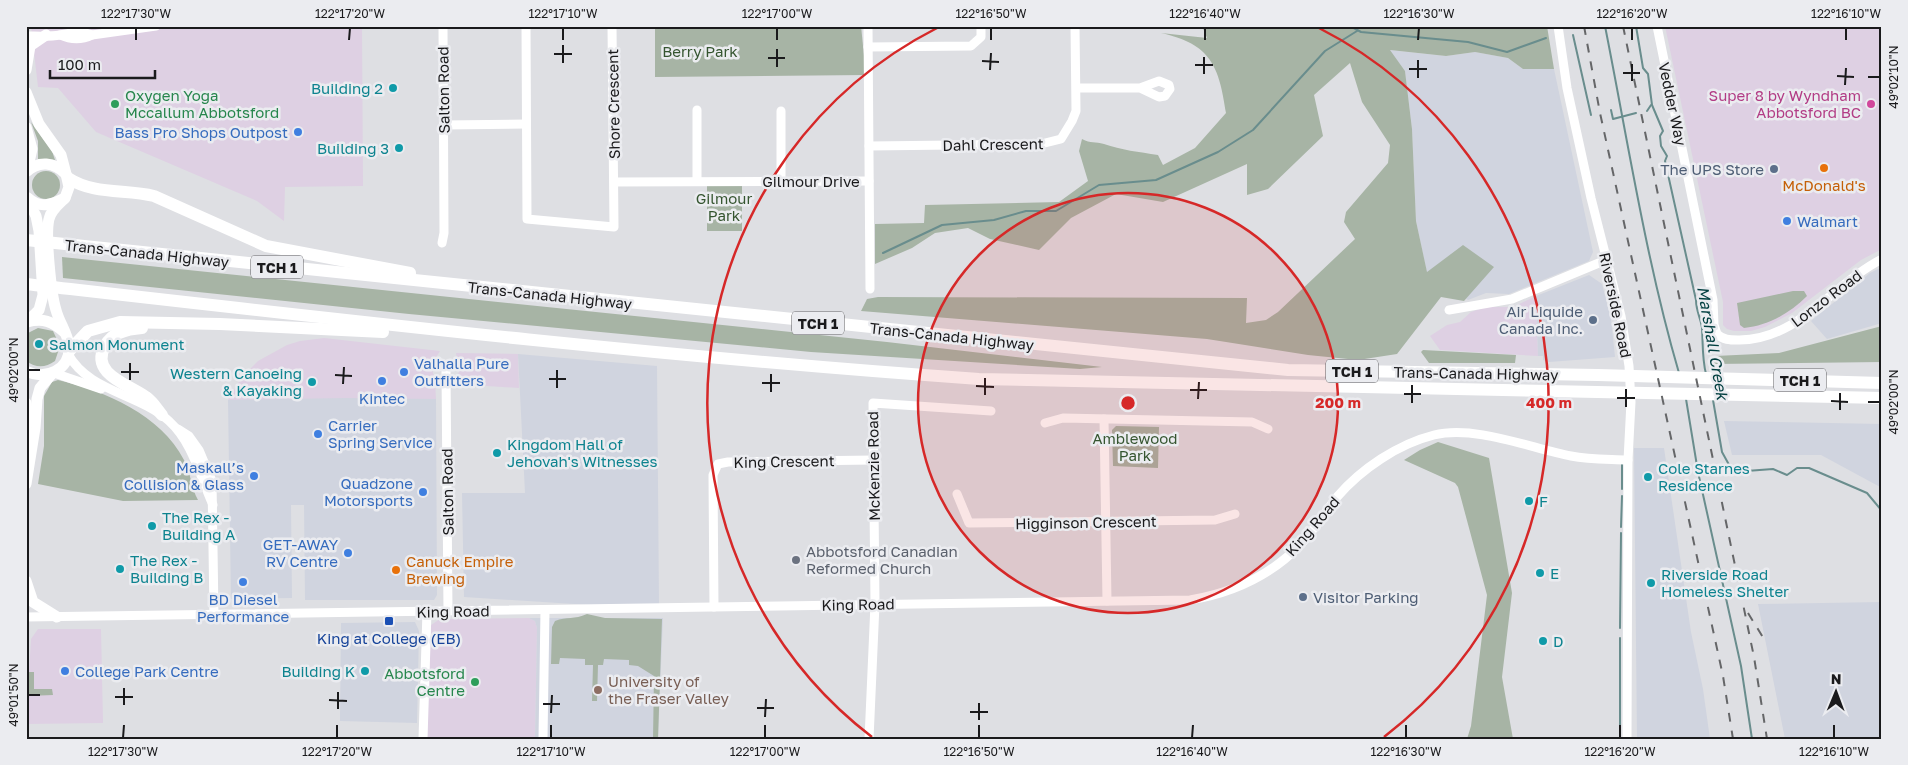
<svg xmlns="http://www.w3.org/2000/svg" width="1908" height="765" viewBox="0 0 1908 765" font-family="'Golos Text',sans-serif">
  <rect width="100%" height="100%" fill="#dedfe3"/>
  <g fill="#ded0e3">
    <polygon points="31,26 362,26 363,186 285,187 284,221 257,201 96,132 58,88 38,87"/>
    <polygon points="1665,26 1882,26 1882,249 1861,260 1792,313 1765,327 1751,331 1734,331 1727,329 1723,325 1723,302"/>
    <polygon points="1536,296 1538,356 1440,350 1430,336 1447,325 1460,322 1471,312 1486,307 1513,307"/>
    <polygon points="324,338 440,351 431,365 435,381 436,399 228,400 242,377 258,361 287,345 300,341"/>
    <polygon points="456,353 518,354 519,388 456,384 459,371"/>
    <polygon points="529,618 535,621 537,628 535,739 427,739 431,625 440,619"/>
    <polygon points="38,629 101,629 103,723 26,724 31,639"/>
  </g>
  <g fill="#d0d4df">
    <polygon points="1389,50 1446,56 1475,52 1508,58 1523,69 1554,69 1593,252 1589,261 1509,294 1486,293 1468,300 1427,273 1416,221 1412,129 1405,71"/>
    <polygon points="1882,267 1882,323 1827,339 1811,321 1870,273"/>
    <polygon points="1589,275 1602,284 1611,319 1615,357 1549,362 1543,360 1543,356 1538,356 1536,296"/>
    <polygon points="518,354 657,366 659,604 590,605 464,597 462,493 525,493"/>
    <polygon points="345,398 436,399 437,595 434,600 305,600 304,505 291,505 292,598 231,599 228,400"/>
    <polygon points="1724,421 1882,424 1882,488 1821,455 1732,455"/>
    <polygon points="1634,448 1664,448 1691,632 1703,689 1710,739 1637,739"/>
    <polygon points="1882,602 1882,739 1785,739 1758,604"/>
    <polygon points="529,618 663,618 658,739 535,739 537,628 535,621"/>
    <polygon points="415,622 419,631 417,723 340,721 341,623"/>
  </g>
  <g fill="#a7b4a5">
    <polygon points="655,26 861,26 866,75 655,77"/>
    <path d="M1202,26H1547L1554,69H1523L1508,58L1475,52L1446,56L1390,50L1405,71L1412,129L1416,221L1427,272L1463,245L1494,267L1464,301L1441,297L1397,354L1358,360L1308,355L1207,339L861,311L867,299L878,297L1247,298L1246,323L1266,320L1278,312L1355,239L1344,222L1346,212L1388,163L1390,145L1362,102L1350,63L1314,95L1323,136L1268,189L1247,195V164L1163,202L1116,194L1071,218L1039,250L990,239L968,228L935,233L912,248L875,264V224L924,223L925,205L1059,202L1088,181L1079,151L1082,139C1091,144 1095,141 1104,144C1121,150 1139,152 1158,155L1163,165L1195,148L1226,113C1219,66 1211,44 1161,33L1207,38Z"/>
    <polygon points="31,122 52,151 55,160 38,159 38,141"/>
    <circle cx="46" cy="185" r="14"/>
    <polygon points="742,182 742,231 707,231 707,183"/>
    <polygon points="62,257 887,342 1102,367 1080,369 811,352 409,314 63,278"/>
    <path d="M1793,291H1804L1807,296C1790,313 1768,326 1744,328L1740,325L1737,303Z"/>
    <polygon points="1882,326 1882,362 1713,364 1715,356 1779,353"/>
    <path d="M38,328L53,331L60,346L55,361C45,368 36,368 26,361V334Z"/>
    <polygon points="1423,350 1516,355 1515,363 1429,363 1421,352"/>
    <path d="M58,380C105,391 161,415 184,460C191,473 191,488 198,500L123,501L38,484L44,446V396L52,382Z"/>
    <polygon points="1116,426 1159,427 1158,468 1113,466 1112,430"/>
    <polygon points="1438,442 1489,458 1512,593 1502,677 1513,739 1467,739 1471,726 1487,595 1458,487 1455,483 1404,460 1420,450"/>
    <path d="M587,614L605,618L662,619L658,739H653L654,676L638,666L629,665V660L604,659L603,665H598L597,701H592L593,665H585V659L560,658L559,664H551L552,627L555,621C567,616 574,620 587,614Z"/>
    <polygon points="29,672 34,672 34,689 52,689 53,695 28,696"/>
  </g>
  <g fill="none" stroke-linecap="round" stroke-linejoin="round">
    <g stroke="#698d8d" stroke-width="2">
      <polyline points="1350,26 1361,32 1468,42 1507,52 1546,38"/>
      <path d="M1605,26C1628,142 1646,260 1679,373"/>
      <path d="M1636,26L1643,68L1648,74L1652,105L1663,131L1660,136L1661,146L1667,156L1665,161L1696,300C1696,311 1701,319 1702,328C1703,344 1702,358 1706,374"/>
      <polyline points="1573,35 1591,115"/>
      <polyline points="1611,110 1613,119 1636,113"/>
      <polyline points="1647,111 1651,105"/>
      <polyline points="883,253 942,225 994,220 1026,211 1056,211 1099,185 1156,180 1218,152 1253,130 1325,51 1357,31"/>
      <polyline points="1686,399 1698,472 1710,475"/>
      <polyline points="1713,400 1722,452 1733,472 1773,469 1787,475 1797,468 1809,468 1867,493 1882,511"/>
      <polyline points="1698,472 1741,666 1752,739"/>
      <polyline points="1622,489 1622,463"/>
      <polyline points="1621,527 1622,496"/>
      <polyline points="1620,628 1621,533"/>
      <polyline points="1620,739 1620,638"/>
    </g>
    <g stroke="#fff" stroke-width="9">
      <polyline points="526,26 527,219 614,227 612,26"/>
      <polyline points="868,26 870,289"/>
      <polyline points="1558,26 1567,88 1591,198 1621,316 1629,366 1631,402 1628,460 1627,739"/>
      <path d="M1657,26L1713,300L1714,325L1717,334C1723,340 1730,340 1738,340C1797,341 1833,284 1882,259"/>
      <path d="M60,35C71,40 82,40 92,35L156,26"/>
      <path d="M26,36C37,36 50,37 60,35C72,33 80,30 92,35"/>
      <polyline points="868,47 971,46 981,37 981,26"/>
      <polyline points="1077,88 1140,88 1159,81 1169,85 1170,89 1165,96 1159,97 1140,88"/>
      <polyline points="697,110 697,181"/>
      <polyline points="781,111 781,181"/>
      <polyline points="444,125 526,124"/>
      <polyline points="869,146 1041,144 1061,139 1072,121 1076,111 1075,26"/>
      <polyline points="614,182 869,181"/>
      <polyline points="442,243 444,233 443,26"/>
      <polyline points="1449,310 1512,299 1606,260"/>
      <path d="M68,354C89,392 138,393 169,421C193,443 200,477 213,505"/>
      <polyline points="446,372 448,611"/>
      <polyline points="54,373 101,389"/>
      <polyline points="1104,419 1107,601"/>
      <polyline points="1045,423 1063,418 1252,422 1268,429"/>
      <polyline points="178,429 189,436 199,450 212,481 214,614"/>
      <polyline points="957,494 969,523 1215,520 1235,514"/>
      <polyline points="714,607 713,475 718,464 728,462 873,460"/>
      <path d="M26,617L1190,600C1232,593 1270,576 1300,545C1314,531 1324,513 1337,497C1361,469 1398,444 1434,435C1475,425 1530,448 1571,456C1590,460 1609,459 1628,460"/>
      <polyline points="423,739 427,611"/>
      <polyline points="543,739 545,610"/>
      <polyline points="869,739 875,604 873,403 991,411"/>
    </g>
    <g stroke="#fff" stroke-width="11">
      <polyline points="26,70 30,46 46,35"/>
      <polyline points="26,92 39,124 61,155 66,174"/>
      <polyline points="26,127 32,149 27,171"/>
      <path d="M26,172C39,160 54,162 66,174L69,187L65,198C51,205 40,209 28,198"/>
      <polyline points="26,197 36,216 39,231 43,295 39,310 27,322"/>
      <path d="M27,322C43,318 52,321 64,332"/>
      <path d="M26,371C45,381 71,370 69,346C68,334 59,322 56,310C51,294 45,235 49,219C51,210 59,204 65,198"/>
      <polyline points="26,403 26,427"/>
      <polyline points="26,484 35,428 37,399 40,388 51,375"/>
      <polyline points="26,581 33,602 57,617"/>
    </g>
    <g stroke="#fff" stroke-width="12">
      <path d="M68,178C94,195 125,189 154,196L266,246L410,273"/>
      <polyline points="26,240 1288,370 1598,375 1882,383"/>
      <path d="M26,284C343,320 661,357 979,379L1882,398"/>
      <path d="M142,328C128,329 112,332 105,346C89,374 130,385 146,397C153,402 157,409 162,415"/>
      <polyline points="69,351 88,331 120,322 220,324 383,332"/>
    </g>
    <g stroke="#656668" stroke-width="2" stroke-dasharray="9 9" stroke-linecap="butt">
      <polyline points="1584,26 1600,113 1723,676 1733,739"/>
      <polyline points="1623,26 1754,657 1767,739"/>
      <polyline points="1748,613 1764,639"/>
    </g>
  </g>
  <path fill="none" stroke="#1a1a1c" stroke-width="2" d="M136,40V28M349,40L350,28M563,40V28M777,40V28M991,40V28M1205,40V28M1418,40L1419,28M1632,40V28M1846,40V28M554,54H572M768,58H785M982,61L999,62M563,63V45M1195,65H1213M777,67V49M1409,69H1427M990,70L991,53M1623,73H1640M1204,74V57M1837,76L1854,77M1868,77H1880M1418,78V60M1632,81V64M1845,85L1846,68M28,370H40M121,372H139M335,375L352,376M549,379H566M130,380V363M762,383H780M343,384L344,367M976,386L994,387M557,388V370M1190,390H1207M771,392V374M1404,394H1421M985,395V378M1617,398H1635M1198,399L1199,382M1831,401L1848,402M1868,402H1880M1412,403V385M1626,407V389M1840,410V393M28,695H40M115,697H133M329,700L347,701M543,704H560M124,705V688M757,708H774M338,709V692M970,712H988M551,713L552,695M765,717L766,699M979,720V703M123,738L124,725M337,738V725M551,738V725M765,738V725M979,738V725M1192,738L1193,725M1406,738V725M1620,738V725M1834,738V725"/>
  <circle cx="1128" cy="403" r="210" fill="#d62828" fill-opacity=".12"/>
  <g fill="none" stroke="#d62828" stroke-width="2.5">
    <circle cx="1128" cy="403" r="210"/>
    <path d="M872 737A421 421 0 0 1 937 28M1319 28A421 421 0 0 1 1384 737"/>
  </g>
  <g fill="#0f9aa8" stroke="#ebecf0" stroke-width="2">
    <circle cx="393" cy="88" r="5"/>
    <circle cx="399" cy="148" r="5"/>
    <circle cx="39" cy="344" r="5"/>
    <circle cx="312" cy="382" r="5"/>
    <circle cx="497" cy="453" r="5"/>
    <circle cx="1648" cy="477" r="5"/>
    <circle cx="1529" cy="501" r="5"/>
    <circle cx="152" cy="526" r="5"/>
    <circle cx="120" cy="569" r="5"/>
    <circle cx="1540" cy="573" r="5"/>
    <circle cx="1651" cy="583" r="5"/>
    <circle cx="1543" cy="641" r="5"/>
    <circle cx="365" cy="671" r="5"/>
  </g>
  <g fill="#2e9e5b" stroke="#ebecf0" stroke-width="2">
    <circle cx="115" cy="104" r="5"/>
    <circle cx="475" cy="682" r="5"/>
  </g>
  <circle fill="#d1479c" stroke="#ebecf0" stroke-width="2" cx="1871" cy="104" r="5"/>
  <g fill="#3f7fe0" stroke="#ebecf0" stroke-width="2">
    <circle cx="298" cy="132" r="5"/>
    <circle cx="1787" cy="221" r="5"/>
    <circle cx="404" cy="372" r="5"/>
    <circle cx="382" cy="381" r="5"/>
    <circle cx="318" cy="434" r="5"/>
    <circle cx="254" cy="476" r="5"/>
    <circle cx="423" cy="492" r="5"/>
    <circle cx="348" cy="553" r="5"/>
    <circle cx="243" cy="582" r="5"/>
    <circle cx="65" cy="671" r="5"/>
  </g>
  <g fill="#e8710a" stroke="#ebecf0" stroke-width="2">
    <circle cx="1824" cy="168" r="5"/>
    <circle cx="396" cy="570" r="5"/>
  </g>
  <g fill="#5c6f8a" stroke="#ebecf0" stroke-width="2">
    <circle cx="1774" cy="169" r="5"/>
    <circle cx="1593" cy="320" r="5"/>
    <circle cx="1303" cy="597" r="5"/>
  </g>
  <circle fill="#6b7280" stroke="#ebecf0" stroke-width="2" cx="796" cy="560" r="5"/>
  <rect fill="#1a4fb4" stroke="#ebecf0" stroke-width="2" x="384" y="616" width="10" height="10" rx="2.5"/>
  <circle fill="#8d6e63" stroke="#ebecf0" stroke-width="2" cx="598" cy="690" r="5"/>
  <g text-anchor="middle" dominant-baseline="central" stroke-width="5" stroke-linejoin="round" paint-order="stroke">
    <g fill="#ebecf0" stroke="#59595c" stroke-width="1">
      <rect x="251" y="255.5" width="52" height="23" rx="4"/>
      <rect x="792" y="311.5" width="52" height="23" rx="4"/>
      <rect x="1326" y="359.5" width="52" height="23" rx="4"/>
      <rect x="1774" y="368.5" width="52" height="23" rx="4"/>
    </g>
    <g font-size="14" font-weight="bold" fill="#1a1a1c">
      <text x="277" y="267">TCH 1</text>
      <text x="818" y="323">TCH 1</text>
      <text x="1352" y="371">TCH 1</text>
      <text x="1800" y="380">TCH 1</text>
    </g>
    <g font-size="15" fill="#355530" stroke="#ebecf0">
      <text x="700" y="51">Berry Park</text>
      <text x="724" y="198">Gilmour<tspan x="724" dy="17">Park</tspan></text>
      <text x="1135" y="438">Amblewood<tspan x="1135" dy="17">Park</tspan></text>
    </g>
    <g font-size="15" fill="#0d838f" stroke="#ebecf0" text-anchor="start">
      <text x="383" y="88" text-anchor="end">Building 2</text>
      <text x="389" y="148" text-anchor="end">Building 3</text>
      <text x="49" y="344">Salmon Monument</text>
      <text x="302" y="373" text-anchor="end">Western Canoeing<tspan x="302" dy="17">&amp; Kayaking</tspan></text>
      <text x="507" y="444">Kingdom Hall of<tspan x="507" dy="17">Jehovah's Witnesses</tspan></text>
      <text x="1658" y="468">Cole Starnes<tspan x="1658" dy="17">Residence</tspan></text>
      <text x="1539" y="501">F</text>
      <text x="162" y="517">The Rex -<tspan x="162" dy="17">Building A</tspan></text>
      <text x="130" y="560">The Rex -<tspan x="130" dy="17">Building B</tspan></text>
      <text x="1550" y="573">E</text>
      <text x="1661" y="574">Riverside Road<tspan x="1661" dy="17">Homeless Shelter</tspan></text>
      <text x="1553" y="641">D</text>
      <text x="355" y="671" text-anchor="end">Building K</text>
    </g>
    <g font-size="15" fill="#1a1a1c" stroke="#ebecf0">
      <text transform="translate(443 90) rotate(-91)">Salton Road</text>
      <text transform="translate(613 104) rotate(-91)">Shore Crescent</text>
      <text transform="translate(1673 104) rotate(78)">Vedder Way</text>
      <text transform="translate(993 144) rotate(-1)">Dahl Crescent</text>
      <text x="811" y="181">Gilmour Drive</text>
      <text transform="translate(147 253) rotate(6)">Trans-Canada Highway</text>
      <text transform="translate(550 295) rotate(6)">Trans-Canada Highway</text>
      <text transform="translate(1826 298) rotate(-37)">Lonzo Road</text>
      <text transform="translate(1616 305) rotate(78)">Riverside Road</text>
      <text transform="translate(952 336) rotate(6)">Trans-Canada Highway</text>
      <text transform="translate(1476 373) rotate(1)">Trans-Canada Highway</text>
      <text transform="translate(784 461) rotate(-1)">King Crescent</text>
      <text transform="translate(873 466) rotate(-91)">McKenzie Road</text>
      <text transform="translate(447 492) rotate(-91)">Salton Road</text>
      <text transform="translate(1086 522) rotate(-1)">Higginson Crescent</text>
      <text transform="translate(1312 526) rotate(-49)">King Road</text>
      <text transform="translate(858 604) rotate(-1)">King Road</text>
      <text transform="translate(453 611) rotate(-1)">King Road</text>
    </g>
    <g font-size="15" fill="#27864d" stroke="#ebecf0" text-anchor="start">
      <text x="125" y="95">Oxygen Yoga<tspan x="125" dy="17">Mccallum Abbotsford</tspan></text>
      <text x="465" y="673" text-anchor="end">Abbotsford<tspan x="465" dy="17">Centre</tspan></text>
    </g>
    <g font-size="15" fill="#b23c85" stroke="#ebecf0" text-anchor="end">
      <text x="1861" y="95">Super 8 by Wyndham<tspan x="1861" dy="17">Abbotsford BC</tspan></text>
    </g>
    <g font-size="15" fill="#366cbe" stroke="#ebecf0" text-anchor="end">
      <text x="288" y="132">Bass Pro Shops Outpost</text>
      <text x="1797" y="221" text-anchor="start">Walmart</text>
      <text x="414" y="363" text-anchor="start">Valhalla Pure<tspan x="414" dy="17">Outfitters</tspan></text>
      <text x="382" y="398" text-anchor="middle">Kintec</text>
      <text x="328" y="425" text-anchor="start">Carrier<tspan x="328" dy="17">Spring Service</tspan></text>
      <text x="244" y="467">Maskall’s<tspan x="244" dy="17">Collision &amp; Glass</tspan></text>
      <text x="413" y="483">Quadzone<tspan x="413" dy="17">Motorsports</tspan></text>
      <text x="338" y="544">GET-AWAY<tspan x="338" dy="17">RV Centre</tspan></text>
      <text x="243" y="599" text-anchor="middle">BD Diesel<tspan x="243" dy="17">Performance</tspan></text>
      <text x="75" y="671" text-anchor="start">College Park Centre</text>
    </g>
    <g font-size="15" fill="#4e5e75" stroke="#ebecf0" text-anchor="end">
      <text x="1764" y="169">The UPS Store</text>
      <text x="1583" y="311">Air Liquide<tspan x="1583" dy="17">Canada Inc.</tspan></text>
      <text x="1313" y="597" text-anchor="start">Visitor Parking</text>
    </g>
    <g font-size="15" fill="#c56008" stroke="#ebecf0">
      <text x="1824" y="185">McDonald's</text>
      <text x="406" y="561" text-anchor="start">Canuck Empire<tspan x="406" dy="17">Brewing</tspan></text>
    </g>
    <g font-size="15" fill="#5b616d" stroke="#ebecf0" text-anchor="start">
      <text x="806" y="551">Abbotsford Canadian<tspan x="806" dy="17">Reformed Church</tspan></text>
    </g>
    <g font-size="15" fill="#164399" stroke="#ebecf0">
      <text x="389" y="638">King at College (EB)</text>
    </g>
    <g font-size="15" fill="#785e54" stroke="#ebecf0" text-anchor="start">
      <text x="608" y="681">University of<tspan x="608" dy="17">the Fraser Valley</tspan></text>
    </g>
    <g font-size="16" font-style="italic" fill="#023f40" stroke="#ebecf0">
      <text transform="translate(1713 343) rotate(80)">Marshall Creek</text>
    </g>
  </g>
  <circle cx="1128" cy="403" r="8" fill="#d62828" stroke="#ebecf0" stroke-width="2.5"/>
  <g font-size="15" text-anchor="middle" font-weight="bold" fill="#d62828" stroke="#ebecf0" stroke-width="5" stroke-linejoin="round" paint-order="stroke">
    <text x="1338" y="408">200 m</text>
    <text x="1549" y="408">400 m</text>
  </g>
  <rect width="1908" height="765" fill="none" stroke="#ebecf0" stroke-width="55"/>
  <g transform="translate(1836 692) rotate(1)" stroke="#ebecf0" stroke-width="4" paint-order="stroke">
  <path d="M0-4L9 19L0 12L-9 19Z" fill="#1a1a1c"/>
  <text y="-8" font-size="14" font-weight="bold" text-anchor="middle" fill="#1a1a1c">N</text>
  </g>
  <path d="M50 70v8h105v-8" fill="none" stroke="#1a1a1c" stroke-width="2.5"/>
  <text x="58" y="70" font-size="15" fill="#1a1a1c" stroke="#ebecf0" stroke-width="4" paint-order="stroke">100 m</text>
  <rect x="28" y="28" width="1852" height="710" fill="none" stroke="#1a1a1c" stroke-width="2"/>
  <g font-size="12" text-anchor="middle" fill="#1a1a1c">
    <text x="136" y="18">122°17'30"W</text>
    <text x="350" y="18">122°17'20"W</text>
    <text x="563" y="18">122°17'10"W</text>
    <text x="777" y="18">122°17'00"W</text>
    <text x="991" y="18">122°16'50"W</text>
    <text x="1205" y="18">122°16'40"W</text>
    <text x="1419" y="18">122°16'30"W</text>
    <text x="1632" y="18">122°16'20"W</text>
    <text x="1846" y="18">122°16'10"W</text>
    <text transform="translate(1894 77) rotate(-90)" y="4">49°02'10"N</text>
    <text transform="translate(14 370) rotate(-90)" y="4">49°02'00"N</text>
    <text transform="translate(1894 402) rotate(-90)" y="4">49°02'00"N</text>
    <text transform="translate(14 695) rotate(-90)" y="4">49°01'50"N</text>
    <text x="123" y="756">122°17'30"W</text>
    <text x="337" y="756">122°17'20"W</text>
    <text x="551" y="756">122°17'10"W</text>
    <text x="765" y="756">122°17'00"W</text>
    <text x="979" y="756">122°16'50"W</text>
    <text x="1192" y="756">122°16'40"W</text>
    <text x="1406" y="756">122°16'30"W</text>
    <text x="1620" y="756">122°16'20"W</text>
    <text x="1834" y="756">122°16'10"W</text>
  </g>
</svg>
